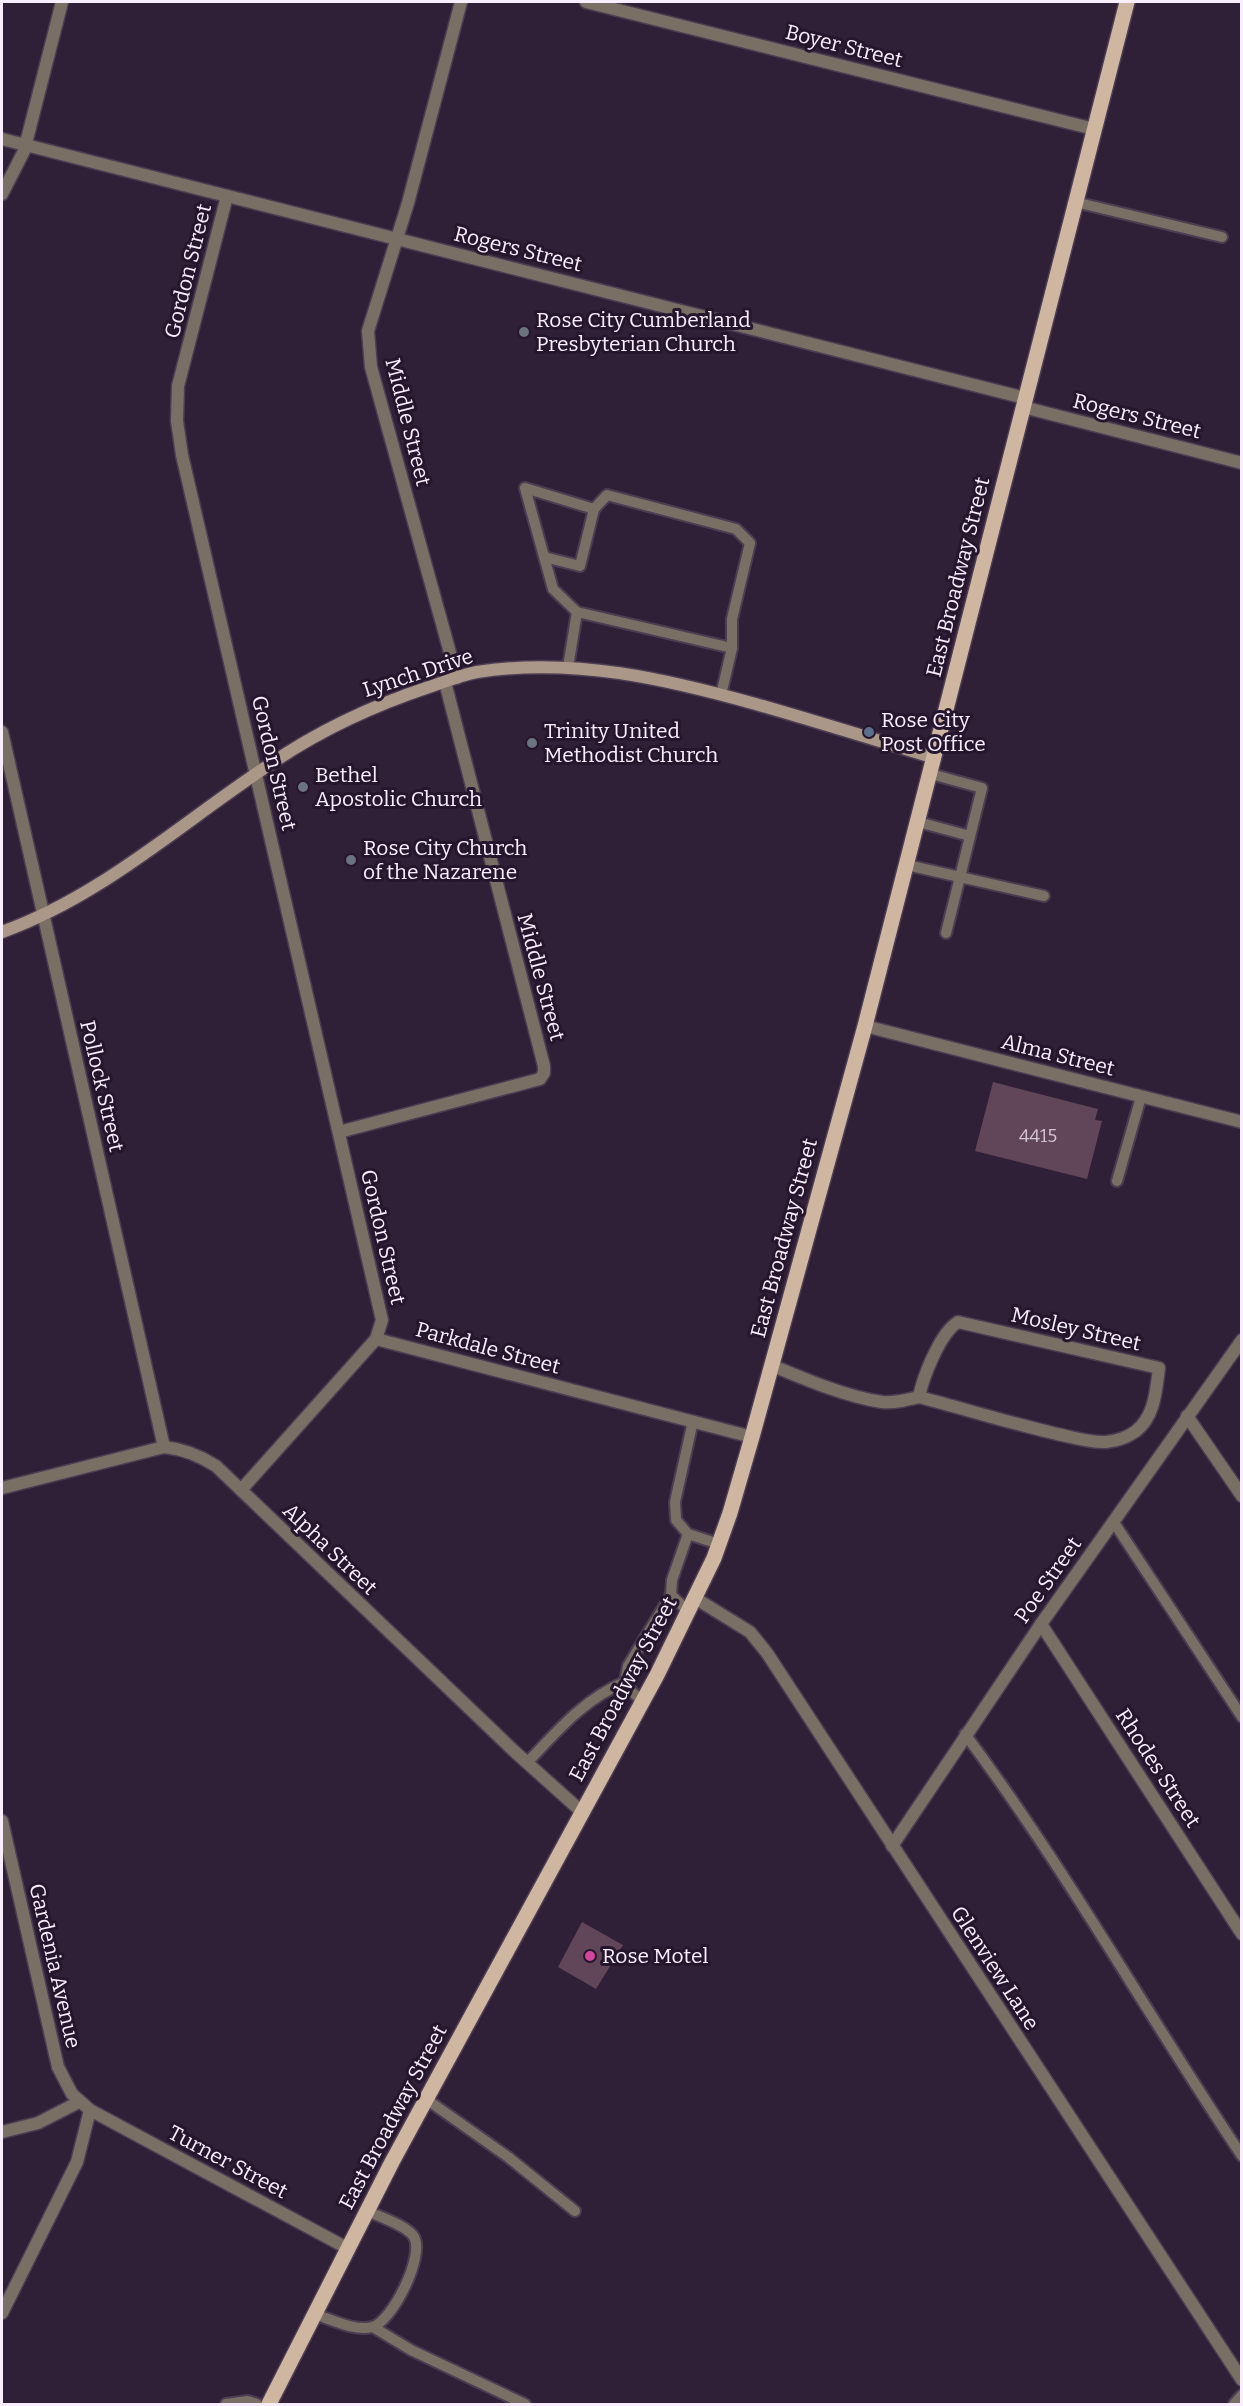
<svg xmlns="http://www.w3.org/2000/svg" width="1243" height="2406" viewBox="0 0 1243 2406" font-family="Bitter,serif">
  <rect width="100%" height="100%" fill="#302037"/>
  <g fill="#614559">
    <polygon points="993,1082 1098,1109 1095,1120 1102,1121 1087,1179 975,1151"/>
    <polygon points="582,1922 623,1945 596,1989 558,1967"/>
  </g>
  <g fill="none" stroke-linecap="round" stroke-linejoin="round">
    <defs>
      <g id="service">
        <polyline points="1075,202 1222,237"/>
        <polyline points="594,509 607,495 736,529 750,543 732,619 732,648 721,695"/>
        <polyline points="544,557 580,566 594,509 525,488 553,589 577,612 732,648"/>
        <polyline points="568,667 577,612"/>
        <polyline points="918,822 970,836"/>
        <polyline points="907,865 960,877 982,788 931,774"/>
        <polyline points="946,933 960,877 1044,896"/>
        <polyline points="1117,1181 1141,1097"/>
        <polyline points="693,1421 675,1502 676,1520 688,1534 719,1544"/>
        <polyline points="1113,1521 1242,1717"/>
        <polyline points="688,1534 672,1580 671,1595 688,1611"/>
        <polyline points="643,1701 632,1692 625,1682 628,1666 671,1595"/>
        <path d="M965,1734C1066,1869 1148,2016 1242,2156"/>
        <path d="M527,1763C556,1732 585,1698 625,1682"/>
        <polyline points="426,2099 508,2157 575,2211"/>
        <path d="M314,2314C331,2319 355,2332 372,2327C392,2322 425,2256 414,2237C408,2226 378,2216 367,2211"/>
        <polyline points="373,2327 411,2350 525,2404"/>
        <polyline points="226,2404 248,2401 257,2404"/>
        <polyline points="1234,2404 1242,2395"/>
      </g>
      <g id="minor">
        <polyline points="586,2 1094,129"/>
        <polyline points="2,139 1025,398"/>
        <polyline points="2,194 24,151 62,2"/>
        <polyline points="227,196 178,386 177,421 182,455 382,1320 376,1339"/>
        <polyline points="1023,407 1242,463"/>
        <polyline points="457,678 371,367 368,331 408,203 461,2"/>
        <polyline points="2,732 164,1447"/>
        <polyline points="865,1026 1242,1122"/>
        <polyline points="339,1132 540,1079 544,1073 544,1066 445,682"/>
        <path d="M958,1322L1159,1368C1156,1390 1155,1416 1136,1431C1128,1437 1116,1441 1106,1442C1090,1443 1072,1437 1057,1434C1010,1423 965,1409 919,1397C923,1377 940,1333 958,1322Z"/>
        <path d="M771,1365C804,1379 847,1397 882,1402C895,1403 907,1400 919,1397"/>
        <polyline points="1187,1416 1242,1496"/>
        <path d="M2,1488L164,1447C184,1449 199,1455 216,1466L514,1751L582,1812"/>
        <polyline points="241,1490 376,1339 752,1437"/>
        <polyline points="1041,1624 1242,1934"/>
        <polyline points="2,1821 58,2067 72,2094 90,2110 347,2248"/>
        <polyline points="892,1846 1041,1624 1242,1340"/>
        <polyline points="2,2132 38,2123 79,2102"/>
        <polyline points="2,2313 77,2162 90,2110"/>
      </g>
      <polyline id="tertiary" points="695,1598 750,1632 767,1653 1242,2380"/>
      <path id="secondary" d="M2,932C102,896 181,823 269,765C318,731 372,706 429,687C444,682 461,675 477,672C573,657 667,679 759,705C818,722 876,740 935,758"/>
      <polyline id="primary" points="269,2404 392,2162 657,1675 714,1558 730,1513 752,1437 865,1026 1127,2"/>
    </defs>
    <use href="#service" stroke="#4c3d53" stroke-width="14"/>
    <use href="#minor" stroke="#4c3d53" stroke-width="15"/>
    <use href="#tertiary" stroke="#4c3d53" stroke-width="15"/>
    <use href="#secondary" stroke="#4c3d53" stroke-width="15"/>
    <use href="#primary" stroke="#4c3d53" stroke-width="18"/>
    <use href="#service" stroke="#7a6f64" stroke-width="10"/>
    <use href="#minor" stroke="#7a6f64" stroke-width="12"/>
    <use href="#tertiary" stroke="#7a6f64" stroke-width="12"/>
    <use href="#secondary" stroke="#aa9787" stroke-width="12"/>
    <use href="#primary" stroke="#cfb6a1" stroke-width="15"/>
  </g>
  <g fill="#6b7280" stroke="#26162d" stroke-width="2">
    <circle cx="524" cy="332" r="6"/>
    <circle cx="532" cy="743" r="6"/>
    <circle cx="303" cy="787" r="6"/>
    <circle cx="351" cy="860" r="6"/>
  </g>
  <circle fill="#5c6f8a" stroke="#26162d" stroke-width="2" cx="869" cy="732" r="6"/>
  <circle fill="#d1479c" stroke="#26162d" stroke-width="2" cx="590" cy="1956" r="6"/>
  <g text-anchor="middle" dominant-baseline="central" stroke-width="6" stroke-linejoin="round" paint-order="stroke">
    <g font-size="18" fill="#d3c4d5">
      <text x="1038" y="1136">4415</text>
    </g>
    <g font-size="21" fill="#f9eefe" stroke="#26162d">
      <text transform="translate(844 46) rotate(14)">Boyer Street</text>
      <text transform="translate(518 249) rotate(14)">Rogers Street</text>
      <text transform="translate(188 271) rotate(-76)">Gordon Street</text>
      <text transform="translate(1137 416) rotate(14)">Rogers Street</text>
      <text transform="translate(408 422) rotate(76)">Middle Street</text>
      <text transform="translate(958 577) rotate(-76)">East Broadway Street</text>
      <text transform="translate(418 673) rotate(-18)">Lynch Drive</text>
      <text transform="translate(274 763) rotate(77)">Gordon Street</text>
      <text transform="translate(541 977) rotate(75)">Middle Street</text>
      <text transform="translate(1058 1055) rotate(14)">Alma Street</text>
      <text transform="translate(102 1086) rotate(77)">Pollock Street</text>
      <text transform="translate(383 1237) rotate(77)">Gordon Street</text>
      <text transform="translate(784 1238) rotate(-75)">East Broadway Street</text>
      <text transform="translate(1076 1329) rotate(13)">Mosley Street</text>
      <text transform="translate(488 1348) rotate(15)">Parkdale Street</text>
      <text transform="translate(330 1549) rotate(44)">Alpha Street</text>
      <text transform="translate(1048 1580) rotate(-55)">Poe Street</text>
      <text transform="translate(623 1689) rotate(-62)">East Broadway Street</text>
      <text transform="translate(1158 1768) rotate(57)">Rhodes Street</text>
      <text transform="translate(55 1966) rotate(77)">Gardenia Avenue</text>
      <text transform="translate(995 1968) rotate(57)">Glenview Lane</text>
      <text transform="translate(393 2117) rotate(-62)">East Broadway Street</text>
      <text transform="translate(228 2162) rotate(28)">Turner Street</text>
    </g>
    <g font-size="21" fill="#f9eefe" stroke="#26162d" text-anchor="start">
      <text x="536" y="320">Rose City Cumberland<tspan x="536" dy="24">Presbyterian Church</tspan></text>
      <text x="881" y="720">Rose City<tspan x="881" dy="24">Post Office</tspan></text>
      <text x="544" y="731">Trinity United<tspan x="544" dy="24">Methodist Church</tspan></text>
      <text x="315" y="775">Bethel<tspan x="315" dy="24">Apostolic Church</tspan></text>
      <text x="363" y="848">Rose City Church<tspan x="363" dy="24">of the Nazarene</tspan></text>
      <text x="602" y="1956">Rose Motel</text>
    </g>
  </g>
  <rect width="1243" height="2406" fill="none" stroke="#f9eefe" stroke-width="6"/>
</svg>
